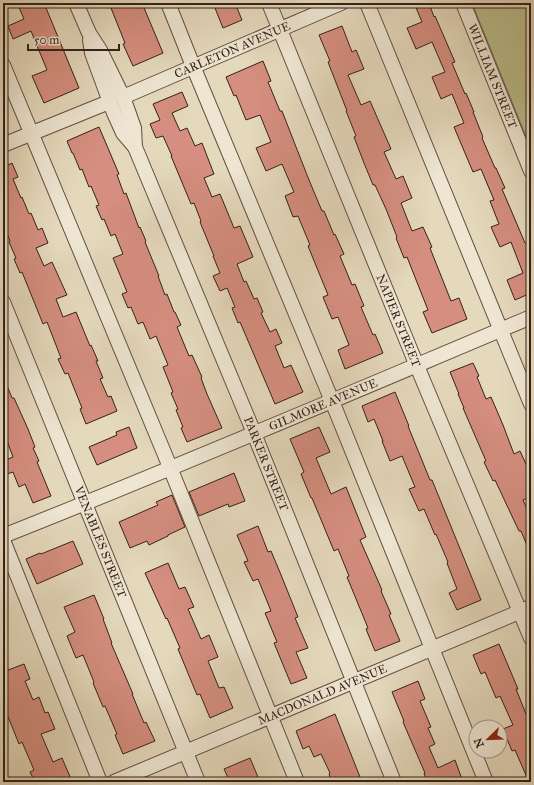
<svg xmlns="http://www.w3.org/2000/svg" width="534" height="785" viewBox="0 0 534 785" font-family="'IM FELL Great Primer',serif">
  <rect width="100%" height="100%" fill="#e5d9bc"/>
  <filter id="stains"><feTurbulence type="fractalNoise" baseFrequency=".005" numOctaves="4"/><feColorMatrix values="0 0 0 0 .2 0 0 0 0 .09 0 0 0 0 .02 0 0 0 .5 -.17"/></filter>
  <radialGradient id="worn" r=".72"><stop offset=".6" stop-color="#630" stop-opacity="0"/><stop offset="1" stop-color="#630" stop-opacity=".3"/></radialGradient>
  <polygon fill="#bbbd8c" stroke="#776f53" points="472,3 531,3 531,149"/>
  <g fill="#d58e7f" stroke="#33211a">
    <polygon points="17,3 44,3 79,88 44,103 32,76 47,70 31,31 13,39 8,26 24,19"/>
    <polygon points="109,3 142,3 163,53 133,66 123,44 125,43"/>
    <polygon points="213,3 235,3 242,20 223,28"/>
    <polygon points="414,3 429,3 434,17 435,16 455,62 452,63 465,94 466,93 474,112 473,112 483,137 482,138 495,168 496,168 505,188 502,189 525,243 527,243 531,253 531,293 515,300 507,280 523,273 511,242 500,247 491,227 499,224 490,201 494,200 481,169 473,172 454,127 464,123 452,94 441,99 432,77 445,72 432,42 416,49 407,28 422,22"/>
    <polygon points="342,26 352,52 356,50 364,69 348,75 361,105 370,101 391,149 384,152 396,179 403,176 412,198 401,203 412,231 423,227 432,247 430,248 451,301 459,298 467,319 432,333 423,312 428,310 407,257 404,258 396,238 397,237 386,209 375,185 373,185 364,163 354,137 356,136 346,111 347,111 328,62 330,61 319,35"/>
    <polygon points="263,61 271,81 268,82 280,111 282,111 289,129 309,180 322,211 324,211 334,235 335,234 344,254 340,256 352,285 355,284 364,306 361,307 373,335 375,334 383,353 345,369 338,350 349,345 338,317 332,319 323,297 328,295 308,246 310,245 298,216 293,217 285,196 294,192 282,164 266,171 256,148 271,142 260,115 246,120 236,95 234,96 226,77"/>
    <polygon points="182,92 188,106 172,113 180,131 187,128 195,146 202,143 214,174 204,178 212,197 220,194 234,228 240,226 253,257 237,264 244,282 246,281 254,299 257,298 263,312 261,313 270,332 276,329 282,343 275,346 284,368 291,365 303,392 275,404 240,322 238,323 232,308 235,307 227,288 220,291 213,276 220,273 213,256 214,256 200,222 201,221 194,203 191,204 171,156 172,156 163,136 156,138 150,124 160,120 153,104"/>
    <polygon points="99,127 119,174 117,175 124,194 126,193 139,228 140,227 146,241 145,242 159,276 158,276 165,295 167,294 174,312 175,312 181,325 177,327 189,356 192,355 202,377 201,378 207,394 222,428 187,442 181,428 183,427 176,410 178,409 171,393 173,392 163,367 168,365 156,336 150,339 143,322 138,324 131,307 128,308 122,294 127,292 113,258 123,254 115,234 111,236 104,219 102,220 96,206 99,205 91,186 89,187 82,169 80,170 73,153 72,153 67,141"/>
    <polygon points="3,155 8,165 12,163 18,177 13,179 21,198 22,197 29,214 31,213 38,230 42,228 48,243 36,248 44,266 52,262 67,295 56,299 63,317 76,312 90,346 91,345 98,361 96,361 103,378 100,379 108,397 111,396 117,411 86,424 80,409 82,408 68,373 65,374 58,359 61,358 47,322 43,324 22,272 20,273 14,259 16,258 9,242 10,241 3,224"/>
    <polygon points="473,363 479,376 477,377 486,399 491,397 503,425 514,454 520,451 531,475 531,497 523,500 531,518 531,555 521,531 519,531 495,480 493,481 484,462 486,461 463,408 464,408 458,394 459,394 450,372"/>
    <polygon points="3,376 12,398 14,398 28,429 35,447 33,448 39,461 37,462 51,496 33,503 25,484 19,487 13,472 7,474 3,464 3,461 13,457 6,438 3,439"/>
    <polygon points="395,392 409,426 408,426 430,480 432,480 481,600 457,610 449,593 457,589 447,563 448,562 436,534 435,535 424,509 419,511 409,489 415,487 402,456 390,461 382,441 383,441 374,419 368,422 362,406"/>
    <polygon points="129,427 137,448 97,465 89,447 117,435 116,432"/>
    <polygon points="319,427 330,452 316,458 331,494 346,487 366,537 360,540 382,590 381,591 391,614 389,615 400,641 375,651 366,629 368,628 347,577 349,576 338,549 334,551 312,498 311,498 301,474 304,472 290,439"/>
    <polygon points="234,473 245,501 229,507 228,504 199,516 189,492"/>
    <polygon points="172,495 185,527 168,535 168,536 149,545 147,541 130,548 119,522 158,505 156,502"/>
    <polygon points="258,526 268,552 271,551 279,570 298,617 295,618 308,648 296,652 307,678 291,684 274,643 277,642 265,613 271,611 258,579 253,581 244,562 248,561 237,535"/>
    <polygon points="73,541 83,564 37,584 26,559 40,553 41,554"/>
    <polygon points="168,563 179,589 185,587 194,607 188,609 201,639 209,635 218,657 208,661 219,688 224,687 233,708 210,718 200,694 197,695 178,649 180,648 167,618 166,619 145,573"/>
    <polygon points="94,595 104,619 103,619 112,643 111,643 133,694 132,694 144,723 146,722 155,741 123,754 115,735 117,734 105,706 103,707 93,683 94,682 83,655 76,658 67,636 75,632 64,607"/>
    <polygon points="499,644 518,689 516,689 528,719 531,718 531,782 529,782 515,750 512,751 503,729 513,725 500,696 496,698 485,672 481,674 473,655"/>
    <polygon points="24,664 30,679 25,681 33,700 39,697 45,713 48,712 55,729 41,734 53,762 62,758 71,779 63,782 35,782 30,772 34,770 22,742 19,744 3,704 3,672"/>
    <polygon points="418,681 425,699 420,701 431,727 428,728 435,744 429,747 438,768 455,760 463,782 427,782 424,773 425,773 403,722 404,721 392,692"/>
    <polygon points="335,714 360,777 362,782 332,782 329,774 330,773 321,754 314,757 309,746 303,749 296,731"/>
    <polygon points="250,758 260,782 230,782 224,769"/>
  </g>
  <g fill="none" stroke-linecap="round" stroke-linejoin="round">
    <defs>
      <g id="minor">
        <path id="s1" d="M76,3L89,33L100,50L123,97L134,128L135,147L249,421L394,782"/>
        <polyline points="168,3 193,66 332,401 486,782"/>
        <path id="s2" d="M269,3L417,366L531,638"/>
        <polyline points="367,3 531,404"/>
        <path id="s3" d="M463,3L531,171"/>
        <polyline points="90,40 92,53 114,113 123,133 135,147"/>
        <polyline points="3,65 165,455 297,782"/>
        <path id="s4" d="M123,97L341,3"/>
        <polyline points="3,145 109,102"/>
        <path id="s5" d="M3,302L198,782"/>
        <path id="s6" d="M3,536C180,466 355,391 531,317"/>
        <polyline points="3,540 100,782"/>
        <path id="s7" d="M114,782L531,607"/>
      </g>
    </defs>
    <use href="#minor" stroke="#604f42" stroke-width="16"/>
    <use href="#minor" stroke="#eee6d3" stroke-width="14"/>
  </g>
  <g text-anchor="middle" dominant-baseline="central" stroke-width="3.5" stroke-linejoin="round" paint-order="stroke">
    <g font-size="12" fill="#33211a" stroke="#eee6d3">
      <text stroke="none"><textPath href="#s4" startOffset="119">CARLETON AVENUE</textPath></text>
      <text stroke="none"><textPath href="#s3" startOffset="79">WILLIAM STREET</textPath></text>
      <text stroke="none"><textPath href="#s2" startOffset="343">NAPIER STREET</textPath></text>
      <text stroke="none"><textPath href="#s6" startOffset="346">GILMORE AVENUE</textPath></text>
      <text stroke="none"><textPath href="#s1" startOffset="500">PARKER STREET</textPath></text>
      <text stroke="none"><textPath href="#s5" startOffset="259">VENABLES STREET</textPath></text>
      <text stroke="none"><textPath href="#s7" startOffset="226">MACDONALD AVENUE</textPath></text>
    </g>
  </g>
  <rect width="534" height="785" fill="none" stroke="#e5d9bc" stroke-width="16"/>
  <rect x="4" y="4" width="526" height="777" fill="none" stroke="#33211a" stroke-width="2"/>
  <rect x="8" y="8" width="518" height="769" fill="none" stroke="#33211a"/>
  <g transform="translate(488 739) rotate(247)"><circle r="19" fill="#eee6d3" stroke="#a39789"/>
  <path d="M0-3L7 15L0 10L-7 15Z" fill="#8f2418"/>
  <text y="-6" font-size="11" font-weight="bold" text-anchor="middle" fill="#33211a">N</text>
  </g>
  <path d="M28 44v6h91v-6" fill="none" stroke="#33211a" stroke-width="2"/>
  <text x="34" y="44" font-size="12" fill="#33211a" stroke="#eee6d3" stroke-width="3" paint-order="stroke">50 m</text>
  <rect width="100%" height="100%" filter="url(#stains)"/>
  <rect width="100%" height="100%" fill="url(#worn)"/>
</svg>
